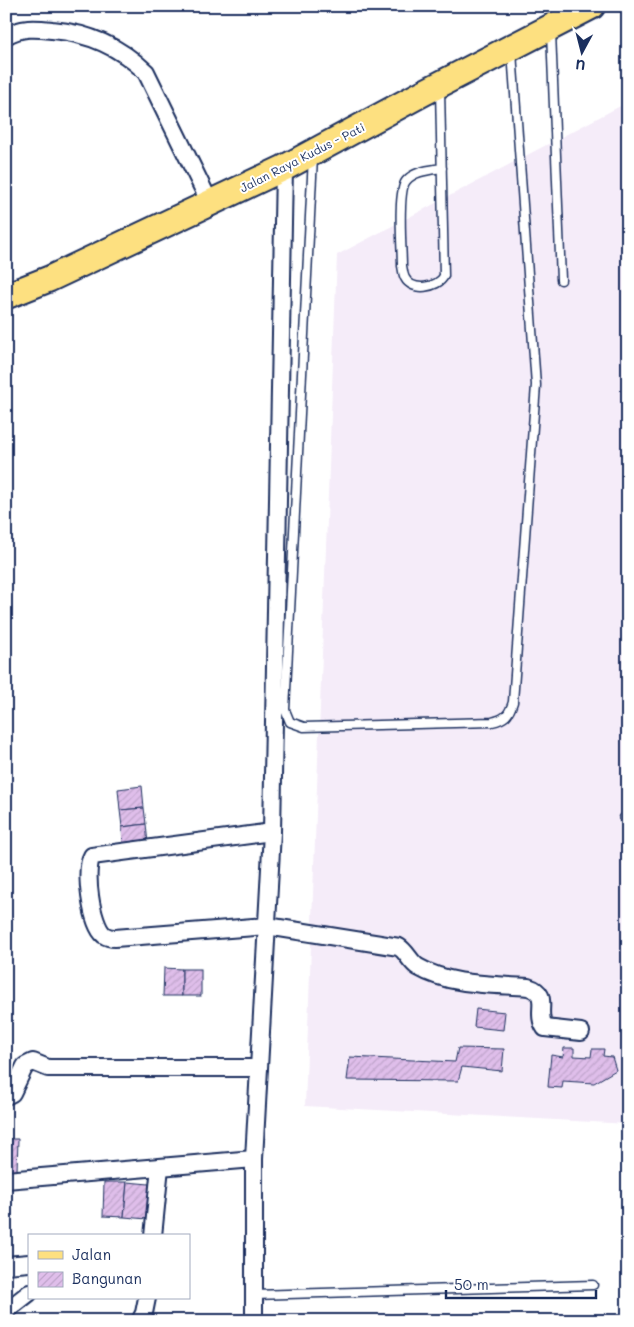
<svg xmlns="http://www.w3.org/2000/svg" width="634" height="1327" viewBox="0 0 634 1327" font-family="Mali,sans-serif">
  <defs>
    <pattern id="building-hatch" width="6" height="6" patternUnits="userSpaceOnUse" patternTransform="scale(1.25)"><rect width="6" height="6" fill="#dfbeea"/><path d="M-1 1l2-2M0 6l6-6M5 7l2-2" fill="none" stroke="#bfa4cb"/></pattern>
  </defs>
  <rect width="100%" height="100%" fill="#fff"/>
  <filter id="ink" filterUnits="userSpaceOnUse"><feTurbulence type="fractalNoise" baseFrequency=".02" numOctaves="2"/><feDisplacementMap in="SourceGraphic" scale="10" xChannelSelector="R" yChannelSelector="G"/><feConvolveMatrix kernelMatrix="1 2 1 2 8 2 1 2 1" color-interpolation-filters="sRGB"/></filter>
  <g filter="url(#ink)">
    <polygon fill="#f5ecf9" points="628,102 628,1124 305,1106 337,255"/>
    <g fill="url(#building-hatch)" stroke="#1b2f5e">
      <polygon points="142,786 144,808 120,810 118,789"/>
      <polygon points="144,808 146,824 122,827 120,810"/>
      <polygon points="146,824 148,844 123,846 122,827"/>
      <polygon points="164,968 182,969 182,996 163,996"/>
      <rect x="182" y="969" width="19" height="27"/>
      <polygon points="476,1009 505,1012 503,1030 474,1027"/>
      <polygon points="458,1048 504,1049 502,1071 462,1067 458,1081 347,1080 350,1057 455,1062"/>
      <polygon points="564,1048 574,1048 574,1056 591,1057 592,1049 604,1049 603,1056 612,1057 616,1070 594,1083 563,1081 562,1088 548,1087 551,1055 563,1057"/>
      <polygon points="6,1139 18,1139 17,1171 6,1171"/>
      <polygon points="104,1182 127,1182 124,1217 103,1216"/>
      <polygon points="127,1182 149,1184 147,1219 124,1217"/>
    </g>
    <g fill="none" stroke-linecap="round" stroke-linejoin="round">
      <defs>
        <g id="lane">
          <polyline points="551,32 561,280"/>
          <path d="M440,89L444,276C438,288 412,292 405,278C403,275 403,270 402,266C402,250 397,192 406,181C414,171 430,170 442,168"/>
          <path d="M313,157L285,710L290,722L304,727L492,722C505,719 509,715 513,702L536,385L512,52"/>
          <polyline points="624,818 628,818"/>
          <polyline points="254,1295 593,1285"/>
        </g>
        <g id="street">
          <path d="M6,36C21,27 35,28 52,30C88,33 120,47 146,72L210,203"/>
          <path d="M272,832L92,856C84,870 91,924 104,935C107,937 111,938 115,938L267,926L399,947C407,952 410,962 418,967C451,986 491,984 528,987C552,994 534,1012 545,1028L581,1032"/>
          <polyline points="6,1096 12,1093 25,1066 33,1062 48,1068 259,1068"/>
          <polyline points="6,1180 254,1159"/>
          <polyline points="153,1236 160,1167"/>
          <polyline points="6,1265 29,1263"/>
          <polyline points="6,1311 29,1293"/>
          <polyline points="140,1321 144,1313 147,1298"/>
          <polyline points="254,1321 254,1159 272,832 284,168"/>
        </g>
        <polyline id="primary" points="6,296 49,279 284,168 423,93 592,6"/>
      </defs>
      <use href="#lane" stroke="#1b2f5e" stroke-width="11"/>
      <use href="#street" stroke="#1b2f5e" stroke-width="20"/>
      <use href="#primary" stroke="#1b2f5e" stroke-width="29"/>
      <use href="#lane" stroke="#fff" stroke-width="8"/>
      <use href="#street" stroke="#fff" stroke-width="16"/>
      <use href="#primary" stroke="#fde080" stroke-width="25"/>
    </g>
  </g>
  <g text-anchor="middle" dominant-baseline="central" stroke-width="4" stroke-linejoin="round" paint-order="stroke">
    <g font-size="12" fill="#1b2f5e" stroke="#fff">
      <text transform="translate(302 157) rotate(-27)">Jalan Raya Kudus - Pati</text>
    </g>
  </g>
  <rect width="634" height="1327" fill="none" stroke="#fff" stroke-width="25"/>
  <rect x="12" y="12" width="609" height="1302" fill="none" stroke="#1b2f5e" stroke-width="2" filter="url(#ink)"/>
  <rect x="28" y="1234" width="162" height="65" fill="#ffffff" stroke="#a4acbf"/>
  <rect x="38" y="1251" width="25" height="8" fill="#fde080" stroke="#a4acbf"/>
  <text x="72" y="1260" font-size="15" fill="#1b2f5e">Jalan</text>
  <rect x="38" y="1272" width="25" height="15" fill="url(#building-hatch)" stroke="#a4acbf"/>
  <text x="72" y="1284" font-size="15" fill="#1b2f5e">Bangunan</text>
  <g transform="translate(582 52) rotate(187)" stroke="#ffffff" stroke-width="4" paint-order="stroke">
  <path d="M0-4L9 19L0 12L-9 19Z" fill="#1b2f5e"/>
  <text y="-8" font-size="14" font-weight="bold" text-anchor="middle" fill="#1b2f5e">U</text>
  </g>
  <path d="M446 1290v8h150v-8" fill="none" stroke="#1b2f5e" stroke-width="2.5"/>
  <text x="454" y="1290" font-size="15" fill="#1b2f5e" stroke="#ffffff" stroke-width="4" paint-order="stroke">50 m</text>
</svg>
